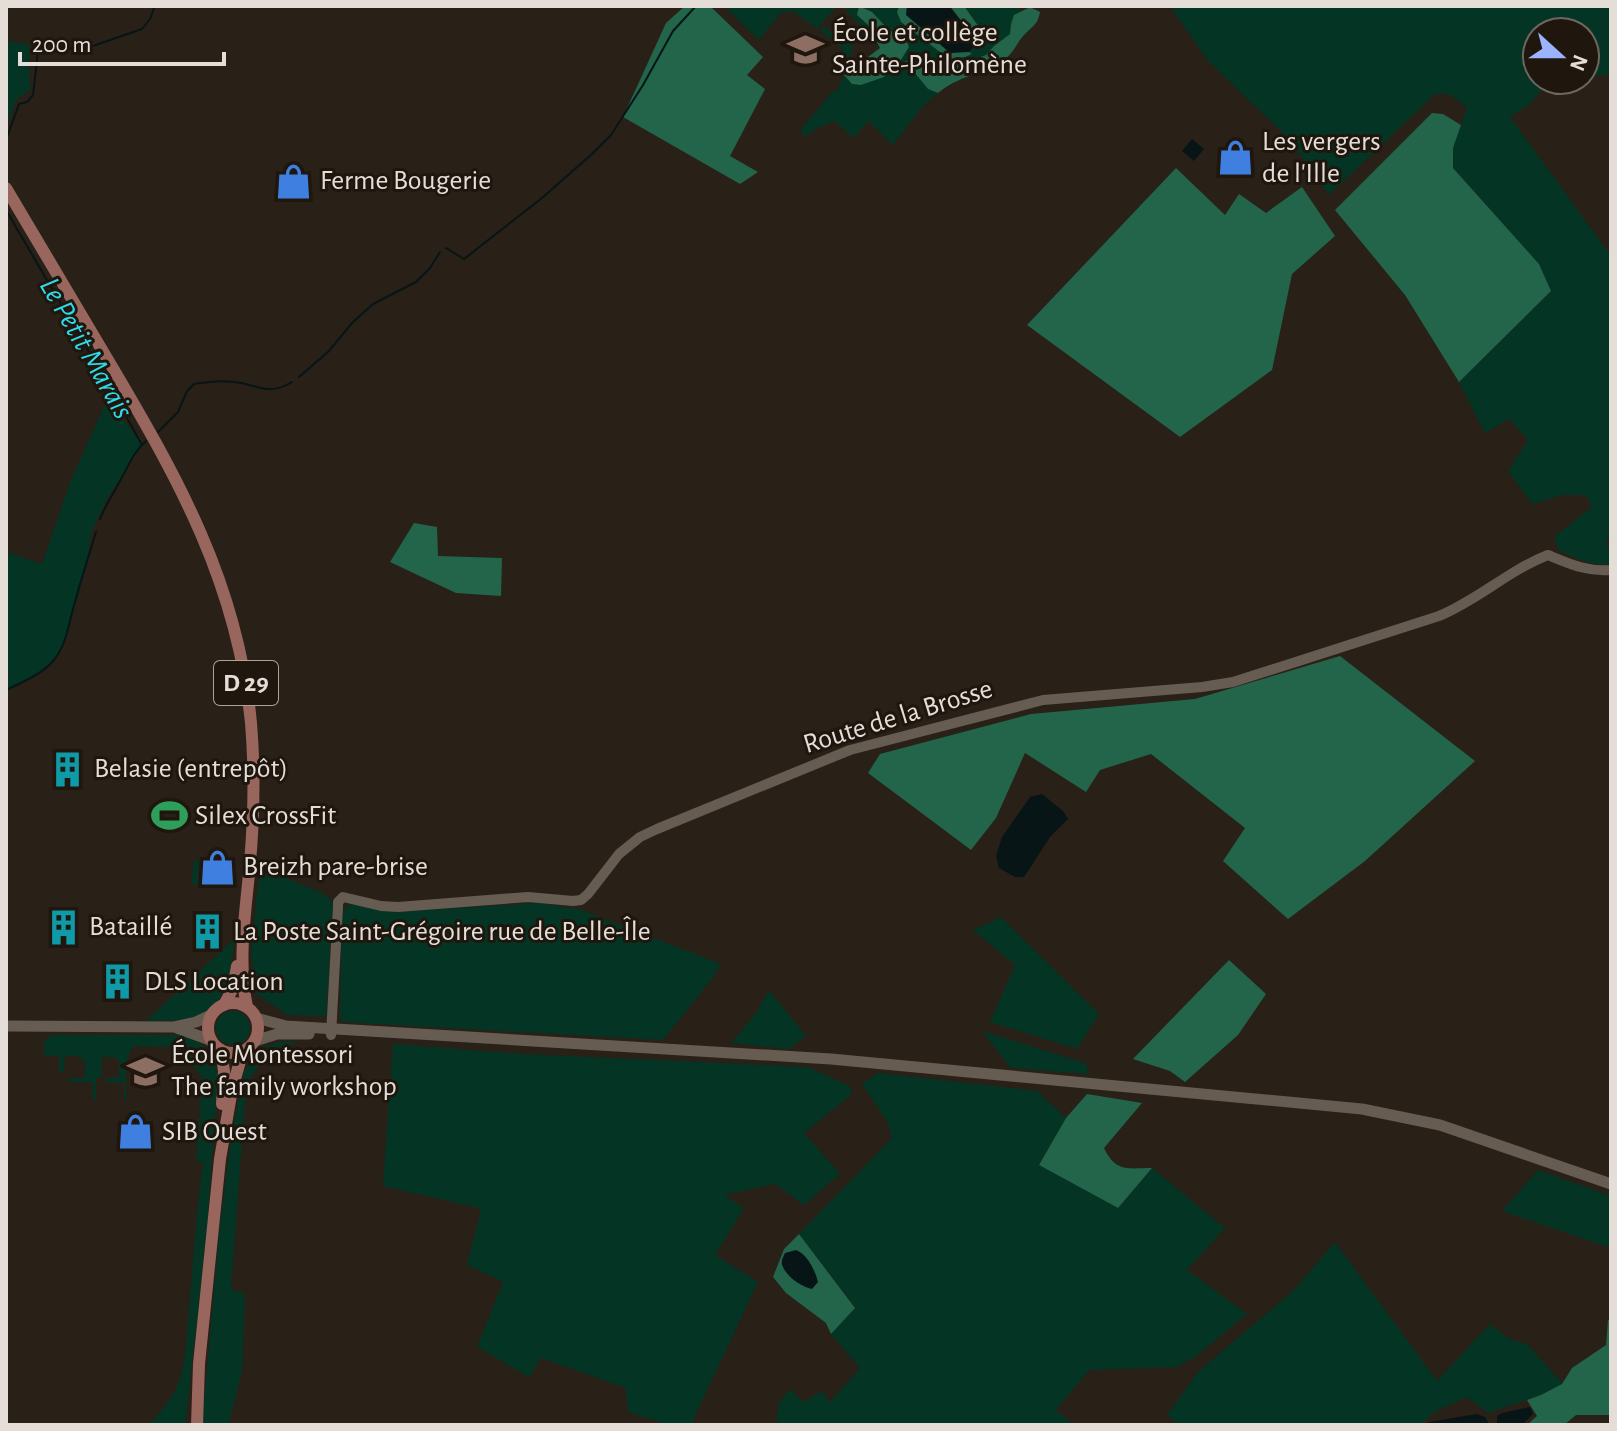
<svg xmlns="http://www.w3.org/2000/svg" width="1617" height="1431" viewBox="0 0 1617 1431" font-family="'Alegreya Sans',sans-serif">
  <rect width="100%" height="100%" fill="#292017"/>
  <g fill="#043524">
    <polygon points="724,6 837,6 817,29 793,11 781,13 759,40"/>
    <path d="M845,6H899L897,12L914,32L949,59L971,53L969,52L974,46L977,47L984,34L964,6H1017L1021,11C1012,16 1011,23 1010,34L994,46L986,55L966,62L937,67L928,66L915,60L906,61L928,89L938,93L922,107L893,145L868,121L854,138L834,121L814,130L804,137L801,129L833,91H837L844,75L852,84L861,85L884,77L907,42L888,29L872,12L857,15L868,25L880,48L845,9Z"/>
    <path d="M1170,6H1611V74L1585,77V32H1537V80H1560L1548,81L1531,103L1510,117L1611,256V537L1605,543L1611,550V564C1593,567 1576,558 1559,551L1554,537L1592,507L1586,495H1562L1532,504L1508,471L1528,440L1509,419L1485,433L1459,382L1551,291L1539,264L1453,168V148L1467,107L1448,94H1435L1329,195L1288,138L1208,61Z"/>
    <path d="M825,26L840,40L845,34C853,41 856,48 849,57H846L838,44L820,31Z"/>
    <polygon points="6,41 29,44 30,90 17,99 6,128"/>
    <polygon points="108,398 142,445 107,498 91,533 87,563 66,640 57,655 43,670 6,692 6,552 42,564 71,480"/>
    <polygon points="194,860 199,860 198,878 218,881 217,886 191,884"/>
    <polygon points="263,871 269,871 322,893 331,900 333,906 326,1016 288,1015 256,994 251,954 259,875"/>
    <polygon points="538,903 579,909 721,964 711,980 663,1040 343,1022 340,1017 342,916 345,908 348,905 359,904 396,912"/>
    <polygon points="1001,917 1099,1014 1077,1049 990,1022 1015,965 973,930"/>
    <path d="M235,933C232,962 230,1005 197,1016C181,1022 162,1020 146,1021L230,943Z"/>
    <polygon points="769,990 806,1036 789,1049 731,1043 756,1013"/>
    <circle cx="233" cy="1028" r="17"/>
    <polygon points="982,1031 1082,1062 1086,1064 1089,1074 1011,1068"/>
    <path d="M52,1035H179C204,1041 214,1051 218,1076L206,1239L185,1425H149C171,1400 179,1391 185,1357L197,1212L203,1162H196L200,1113L201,1075L178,1047L134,1046C122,1059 127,1083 126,1100H124V1083L106,1082V1078H119V1061L114,1057H102L101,1078H96V1100H93L92,1082H69L70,1078H85V1063L79,1056H65L64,1071L59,1072V1056L44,1055V1041Z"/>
    <path d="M286,1041L298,1043C275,1048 253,1066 246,1089L231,1289L245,1294L242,1372L228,1425H202L219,1234L229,1152L240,1088L244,1071L254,1057L269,1045Z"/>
    <polygon points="393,1044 524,1054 808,1067 847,1085 853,1093 804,1133 840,1174 804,1205 775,1184 724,1195 744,1208 715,1255 758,1282 693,1420 696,1425 659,1425 660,1422 628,1412 626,1388 541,1358 529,1377 477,1347 503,1282 467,1265 481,1210 479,1208 383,1186"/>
    <polygon points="878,1073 1037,1091 1066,1118 1039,1165 1118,1208 1152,1168 1225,1228 1187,1270 1247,1314 1195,1357 1177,1367 1089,1370 1056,1410 1074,1425 776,1425 779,1403 790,1389 803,1402 822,1391 830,1402 860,1368 831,1334 855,1307 799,1234 892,1138 888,1123 862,1084"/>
    <polygon points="1538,1170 1611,1196 1611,1248 1502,1211"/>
    <polygon points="1335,1242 1437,1381 1490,1324 1508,1338 1528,1345 1563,1384 1541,1395 1488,1413 1467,1397 1434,1412 1421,1425 1179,1425 1167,1415 1198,1372 1293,1291"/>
  </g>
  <g fill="#22654b">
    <polygon points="685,6 710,6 763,57 747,75 765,89 730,156 758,172 740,184 623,117 666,23"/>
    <polygon points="859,6 872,12 888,29 907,42 909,47 897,66 884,77 861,85 852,84 844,75 880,48 868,25 857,15"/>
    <polygon points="899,6 907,6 907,15 950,52 969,52 972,54 965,57 949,59 901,22 897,12"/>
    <polygon points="950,6 964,6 984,34 985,39 977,47 974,46 974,38"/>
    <path d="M1030,7L1040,12C1038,24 1034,25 1026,33C1016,42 1016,52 1001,62C981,74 957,77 938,93L928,89L905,61L915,60L928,66L937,67L966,62L986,55L994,46L1010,34L1011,24L1014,15Z"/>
    <polygon points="1432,113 1443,114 1461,125 1453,148 1453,168 1539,264 1551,291 1459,382 1405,295 1335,210"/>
    <polygon points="1176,168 1225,215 1239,194 1266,213 1302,187 1335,236 1292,274 1272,370 1180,437 1027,325"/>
    <polygon points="414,523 437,527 438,556 502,558 501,596 456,593 390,562"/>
    <polygon points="1340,656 1475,761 1365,861 1288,919 1223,861 1245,828 1151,754 1100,770 1086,792 1025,753 996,818 971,850 868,773 880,754 1031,714 1195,699"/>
    <polygon points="1229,960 1266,994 1238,1035 1185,1082 1170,1071 1133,1059"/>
    <path d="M1087,1094L1142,1103L1104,1148C1116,1173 1128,1168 1152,1168L1118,1208L1039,1165L1066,1118Z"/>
    <polygon points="799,1234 855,1308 831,1334 826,1323 786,1293 773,1277 784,1249"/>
    <polygon points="1608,1320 1611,1321 1611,1415 1576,1415 1564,1425 1527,1425 1537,1416 1527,1400 1541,1395 1562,1384 1572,1368 1606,1345"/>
  </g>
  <g fill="#071517">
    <polygon points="907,6 949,6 975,38 974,46 969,52 950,53 906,15"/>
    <polygon points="1192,139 1204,149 1194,161 1182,151"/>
    <polygon points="1042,794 1063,811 1068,819 1050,837 1024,877 1015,877 999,868 996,856 1002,837 1030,797"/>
    <path d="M796,1250C807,1254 815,1270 818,1282L812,1289C802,1287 787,1277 783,1267C780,1261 783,1258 785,1253Z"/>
    <polygon points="1530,1407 1533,1414 1522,1425 1499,1425 1497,1423 1497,1416 1502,1413"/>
    <polygon points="1477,1414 1485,1417 1490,1425 1426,1425 1429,1422"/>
  </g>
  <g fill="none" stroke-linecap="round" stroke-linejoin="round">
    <g stroke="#071517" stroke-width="2">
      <polyline points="6,140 19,104 27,102 33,95 38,51 41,49 87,48 142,29 150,19 155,6"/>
      <polyline points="6,210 117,400 142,445"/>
      <polyline points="446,248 464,259 542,198 592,154 611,135 643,85 673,31 696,6"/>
      <polyline points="299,377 329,351 352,323 373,304 416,282 430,268 440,252"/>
      <path d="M158,432L178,412L187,391L194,384C207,382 220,380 234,382C258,384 267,397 292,382"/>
      <path d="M100,519C106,504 114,493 121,479C129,465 134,451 146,441"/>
      <path d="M6,690C22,682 41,675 53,661C66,646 68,627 73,609C80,583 88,558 96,532"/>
    </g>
    <path stroke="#675c52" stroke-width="10" d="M331,1035L338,907V902L343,897L381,906L398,907L528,897L573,901L581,900L588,894L619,854L640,837L657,829L850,750L1043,700L1202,687L1233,682L1439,616C1478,600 1509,570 1548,555C1570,564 1587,572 1611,570"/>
    <g stroke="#675c52" stroke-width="11">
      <polyline points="256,1018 286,1026 831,1059 1362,1109 1440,1125 1611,1184"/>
      <polyline points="6,1026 173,1027 196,1022 211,1015"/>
      <polyline points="177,1028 210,1040"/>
      <polyline points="255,1041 277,1034 309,1034"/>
    </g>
    <g stroke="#98665c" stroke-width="12">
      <path d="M6,188C40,245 74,303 108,360C178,478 238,584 251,723C255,770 254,816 250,863C246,910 237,960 247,1007"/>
      <circle cx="233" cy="1028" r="25"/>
      <polyline points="224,1005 233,988 237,966"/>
      <polyline points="221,1050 224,1071 222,1104"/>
      <polyline points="197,1425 199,1364 220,1159 232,1089 243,1051"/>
    </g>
  </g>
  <defs>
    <symbol id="school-bare" viewBox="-9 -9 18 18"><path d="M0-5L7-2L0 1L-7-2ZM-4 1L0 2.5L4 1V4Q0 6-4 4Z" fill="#8d6e63" stroke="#1f160e" stroke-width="2.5" paint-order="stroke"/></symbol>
    <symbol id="shop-bare" viewBox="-9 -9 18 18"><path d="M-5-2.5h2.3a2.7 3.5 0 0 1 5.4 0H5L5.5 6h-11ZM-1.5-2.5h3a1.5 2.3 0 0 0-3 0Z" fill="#3f7fe0" stroke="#1f160e" stroke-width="2.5" paint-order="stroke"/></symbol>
    <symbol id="building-bare" viewBox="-9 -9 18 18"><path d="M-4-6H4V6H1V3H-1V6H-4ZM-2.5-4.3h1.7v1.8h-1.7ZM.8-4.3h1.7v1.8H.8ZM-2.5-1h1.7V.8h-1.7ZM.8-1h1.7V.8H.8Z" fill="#0f9aa8" stroke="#1f160e" stroke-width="2.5" paint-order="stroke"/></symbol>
    <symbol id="stadium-bare" viewBox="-9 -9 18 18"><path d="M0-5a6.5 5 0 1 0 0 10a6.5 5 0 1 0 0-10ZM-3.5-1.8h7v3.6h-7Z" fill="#2e9e5b" stroke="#1f160e" stroke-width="2.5" paint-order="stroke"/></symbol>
  </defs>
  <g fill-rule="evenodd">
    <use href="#school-bare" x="780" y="24" width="51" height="51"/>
    <use href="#shop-bare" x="1210" y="132" width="51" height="51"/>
    <use href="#shop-bare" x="268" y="156" width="51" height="51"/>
    <use href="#building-bare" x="42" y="744" width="51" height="51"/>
    <use href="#stadium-bare" x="144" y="790" width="51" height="51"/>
    <use href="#shop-bare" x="192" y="842" width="51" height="51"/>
    <use href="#building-bare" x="38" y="902" width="51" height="51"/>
    <use href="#building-bare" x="182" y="906" width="51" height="51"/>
    <use href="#building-bare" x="92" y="956" width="51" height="51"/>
    <use href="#school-bare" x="120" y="1046" width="51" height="51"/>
    <use href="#shop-bare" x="110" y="1106" width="51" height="51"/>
  </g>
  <g text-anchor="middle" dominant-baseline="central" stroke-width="6" stroke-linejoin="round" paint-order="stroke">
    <rect fill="#1f160e" stroke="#aaa29b" stroke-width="2" x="214" y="661" width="64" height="44" rx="6"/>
    <g font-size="26" font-weight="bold" fill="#e5ded8">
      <text x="246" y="683">D 29</text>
    </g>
    <g font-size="28" fill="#e5ded8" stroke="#1f160e" text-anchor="start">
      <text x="832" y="33">École et collège<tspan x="832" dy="32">Sainte-Philomène</tspan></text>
      <text x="1262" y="142">Les vergers<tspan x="1262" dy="32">de l'Ille</tspan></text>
      <text x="320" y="181">Ferme Bougerie</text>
      <text x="94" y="769">Belasie (entrepôt)</text>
      <text x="195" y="816">Silex CrossFit</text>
      <text x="243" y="867">Breizh pare-brise</text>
      <text x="89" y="927">Bataillé</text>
      <text x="233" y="932">La Poste Saint-Grégoire rue de Belle-Île</text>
      <text x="144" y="982">DLS Location</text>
      <text x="171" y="1055">École Montessori<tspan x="171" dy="32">The family workshop</tspan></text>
      <text x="162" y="1132">SIB Ouest</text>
    </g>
    <g font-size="28" fill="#e5ded8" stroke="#1f160e">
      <text transform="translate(898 717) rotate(-17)">Route de la Brosse</text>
    </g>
    <g font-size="30" font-style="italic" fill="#2edbe9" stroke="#1f160e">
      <text transform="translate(86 348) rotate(60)">Le Petit Marais</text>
    </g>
  </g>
  <rect width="1617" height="1431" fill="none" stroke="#e5ded8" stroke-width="16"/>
  <g transform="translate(1561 56) rotate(111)"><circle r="38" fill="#1f160e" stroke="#6e665f" stroke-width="2"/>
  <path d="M0-6L14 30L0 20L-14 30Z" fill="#9bb4fd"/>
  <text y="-12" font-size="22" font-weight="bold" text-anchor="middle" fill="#e5ded8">N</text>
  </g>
  <path d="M20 52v12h204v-12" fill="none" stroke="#e5ded8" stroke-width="4"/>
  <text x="32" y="52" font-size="24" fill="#e5ded8" stroke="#1f160e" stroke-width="6" paint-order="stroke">200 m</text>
</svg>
